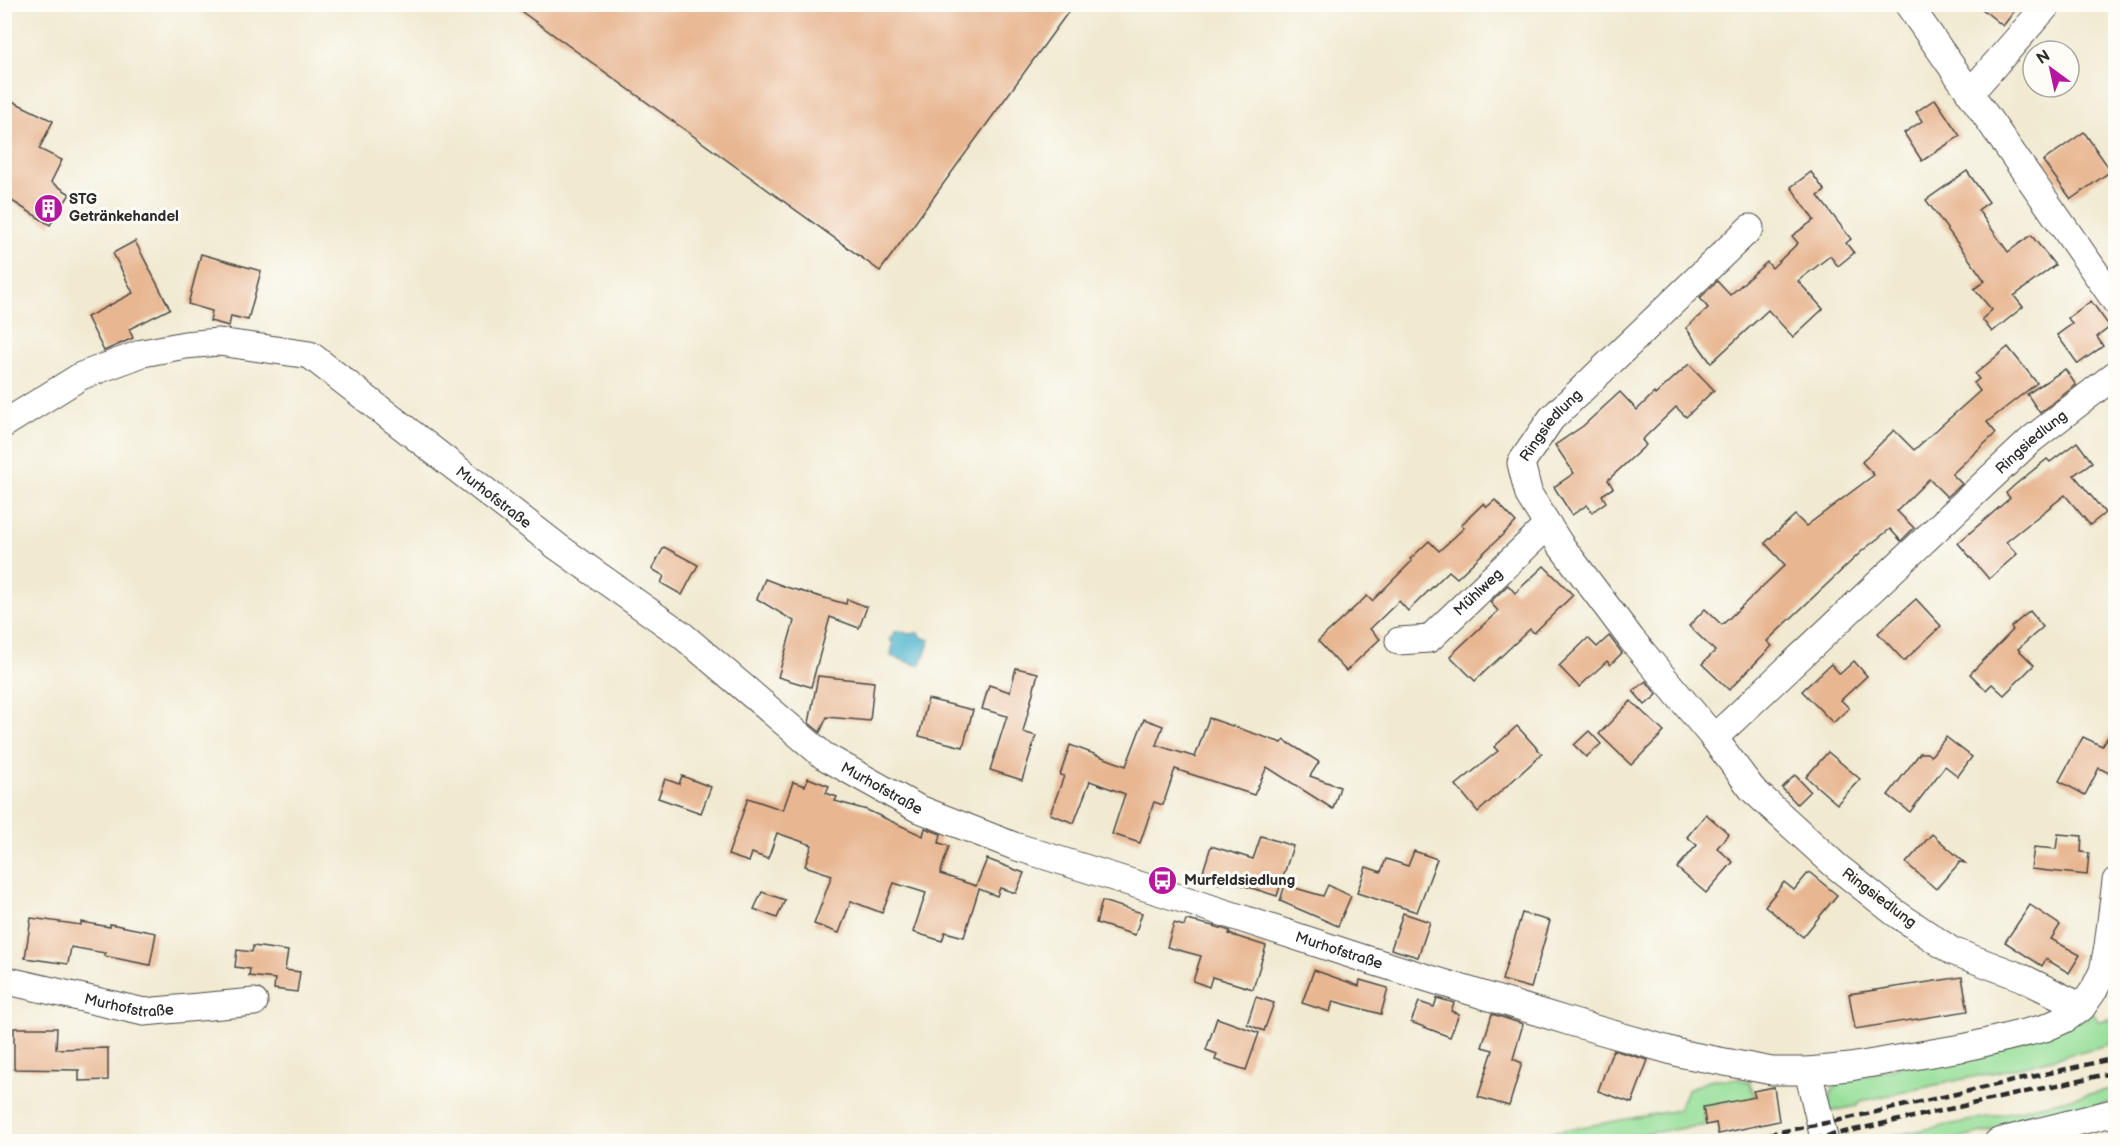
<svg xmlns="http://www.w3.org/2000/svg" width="2120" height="1146" viewBox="0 0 2120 1146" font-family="'Balsamiq Sans',sans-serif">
  <rect width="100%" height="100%" fill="#fdfcf7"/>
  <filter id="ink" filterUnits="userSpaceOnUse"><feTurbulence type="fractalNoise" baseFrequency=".0167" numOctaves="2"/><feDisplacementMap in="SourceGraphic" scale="12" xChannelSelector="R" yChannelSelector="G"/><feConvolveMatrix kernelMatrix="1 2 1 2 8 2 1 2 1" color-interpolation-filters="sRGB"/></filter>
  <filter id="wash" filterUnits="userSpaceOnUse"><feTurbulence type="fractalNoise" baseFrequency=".008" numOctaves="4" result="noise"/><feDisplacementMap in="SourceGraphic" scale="24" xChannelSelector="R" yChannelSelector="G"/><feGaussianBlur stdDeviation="1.35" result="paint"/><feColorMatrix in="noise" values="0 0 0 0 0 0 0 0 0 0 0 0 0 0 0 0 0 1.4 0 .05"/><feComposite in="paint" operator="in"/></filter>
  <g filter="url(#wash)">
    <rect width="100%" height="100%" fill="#f1ead1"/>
    <g fill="#97df99" stroke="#618562" stroke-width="1.5">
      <path d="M2094,1014L2098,1021L2115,1018V1043L2024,1066L1862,1101L1856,1106L1828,1112C1828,1095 1830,1087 1846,1080L2087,1018Z"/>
      <polygon points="1713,1079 1737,1079 1750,1082 1757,1106 1729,1102 1703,1107 1706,1125 1635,1135 1612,1141 1485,1142 1576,1128 1678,1110 1687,1090"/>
      <polygon points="2115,1088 2115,1101 1950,1141 1848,1142 1863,1139 1872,1140 1998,1115"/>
    </g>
    <polygon fill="#50b5ce" stroke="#3e707c" stroke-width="1.5" points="900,631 908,634 918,633 923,638 930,640 920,666 891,656 893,644 890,639 895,632"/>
    <g id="blocks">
      <g fill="#e8b691">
        <polygon points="511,4 1074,4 880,271"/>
        <polygon points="1976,4 2020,4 2003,26"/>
        <polygon points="4,97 53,121 39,149 62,160 51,182 70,194 50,225 4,196"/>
        <polygon points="1935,99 1960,136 1922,161 1904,133 1922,121 1916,112"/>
        <polygon points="2084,132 2111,171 2071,199 2043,161"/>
        <polygon points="1967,171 1989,202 1978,210 2008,252 2031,235 2055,265 2014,296 2023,307 1992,332 1982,319 1992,310 1974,289 1985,281 1926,200"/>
        <polygon points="1811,172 1825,191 1818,196 1851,239 1846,243 1854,253 1838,266 1830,256 1798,281 1823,309 1793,337 1768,310 1711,363 1686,328 1708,308 1700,298 1717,281 1730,295 1767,262 1772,268 1798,243 1792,236 1814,220 1791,187"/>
        <polygon points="135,241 170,309 129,329 133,338 104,351 87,317 133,293 113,253"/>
        <polygon points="201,254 261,271 248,320 231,316 229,326 210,321 212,311 188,304"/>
        <polygon points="2091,301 2110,327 2097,337 2103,346 2078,364 2057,335 2072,324 2068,318"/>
        <polygon points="2008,347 2037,383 1987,422 1996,433 1952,474 1962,484 1947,497 1929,479 1897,511 1914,528 1901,541 1890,529 1862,551 1767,641 1772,646 1729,690 1702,664 1715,651 1689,626 1705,609 1722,625 1785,565 1765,543 1795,515 1806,526 1874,475 1862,462 1894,430 1914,450 1980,391 1974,383 1979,379 1975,374"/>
        <polygon points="1689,364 1714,390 1686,417 1676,407 1642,440 1646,445 1608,480 1613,488 1602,495 1606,502 1592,512 1587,505 1572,515 1554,487 1574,473 1555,445 1583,426 1620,392 1637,410 1654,393 1655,395"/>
        <polygon points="2065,369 2076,385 2040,413 2027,394"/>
        <polygon points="2077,442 2092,462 2074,475 2105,513 2090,525 2065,495 2006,542 2017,554 1989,579 1958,543 2010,498 2006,493 2016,484 2047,459 2050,462"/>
        <polygon points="1495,500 1516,522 1457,578 1449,571 1408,611 1399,601 1370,629 1380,639 1346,671 1318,641 1367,596 1372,601 1412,561 1410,559 1429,541 1439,551 1464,528 1461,525 1484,503 1487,507"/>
        <polygon points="664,547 698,565 682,595 661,583 664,576 652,569"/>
        <polygon points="1544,566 1573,595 1534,633 1530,629 1475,681 1450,656 1498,611 1490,602 1508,585 1515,593"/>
        <polygon points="765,579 786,587 846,604 847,599 867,607 859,628 830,617 811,687 778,677 794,621 757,599"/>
        <polygon points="1916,599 1941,626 1904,661 1878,633"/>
        <polygon points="2030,611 2043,627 2018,649 2034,665 2004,695 1992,684 1986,690 1970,674 2013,630 2011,627"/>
        <polygon points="1609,636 1622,653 1610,665 1607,661 1579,687 1559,666 1588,638 1597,647"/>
        <polygon points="1854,661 1867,676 1841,700 1849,708 1833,723 1802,691 1831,664 1840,674"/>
        <polygon points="1016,668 1038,673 1023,732 1036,736 1022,780 990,770 1007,716 982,709 989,685 1010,692"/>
        <polygon points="818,676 874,682 870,721 827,717 820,732 809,723"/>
        <polygon points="1646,681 1657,695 1645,705 1633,691"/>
        <polygon points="928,699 973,710 963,747 919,736"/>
        <polygon points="1631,701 1664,732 1631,765 1599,734"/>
        <polygon points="1209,718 1282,743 1284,740 1319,762 1310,776 1340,787 1333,809 1267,767 1254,795 1175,769 1163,805 1154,802 1140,843 1112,834 1125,794 1090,781 1074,823 1050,814 1064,776 1060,775 1070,745 1126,766 1144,719 1163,726 1156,745 1195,757"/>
        <polygon points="1517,726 1542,754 1478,812 1456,785 1498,751 1494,747"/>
        <polygon points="2115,726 2115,776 2099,768 2085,795 2059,781 2083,737 2102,746"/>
        <polygon points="1589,731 1601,744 1586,757 1574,745"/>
        <polygon points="1946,737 1972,757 1958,776 1945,766 1910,812 1888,795 1920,753 1927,753 1931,756"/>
        <polygon points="1828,752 1860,779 1837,804 1806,777"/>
        <polygon points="1795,775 1810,791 1797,804 1782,788"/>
        <polygon points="682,776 711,787 701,813 658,798 665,779 679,784"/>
        <polygon points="808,778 829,786 826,793 837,797 835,801 867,810 923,836 925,828 941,834 939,843 949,846 940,874 976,886 987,859 1024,873 1016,893 1000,888 997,896 979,889 964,937 945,932 942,941 913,932 926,893 894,883 882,913 851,901 839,933 814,924 832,875 805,866 812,845 777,833 768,859 752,853 749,862 728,855 748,798 783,810 793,782 805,786"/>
        <polygon points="1706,814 1729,834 1717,848 1733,862 1706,893 1677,868 1697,845 1687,837"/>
        <polygon points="1932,834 1965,863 1960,862 1936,889 1906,863"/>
        <polygon points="2058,834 2082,836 2081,852 2089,853 2087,875 2031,869 2034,847 2056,849"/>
        <polygon points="1261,836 1293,846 1277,896 1223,879 1221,884 1201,878 1211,846 1253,859"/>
        <polygon points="1414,851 1437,859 1417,912 1357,893 1366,867 1381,872 1386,859 1408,866"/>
        <polygon points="1809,872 1837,895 1803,937 1765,906 1784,882 1794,890"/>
        <polygon points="1285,885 1323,896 1328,885 1351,896 1338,926 1280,901"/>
        <polygon points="762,892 785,900 777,918 754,909"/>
        <polygon points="1102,901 1142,913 1135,935 1096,923"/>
        <polygon points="2030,905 2060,925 2051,939 2080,955 2069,973 2046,959 2042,966 2005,942"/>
        <polygon points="1403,913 1430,922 1418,957 1391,949"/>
        <polygon points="1522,913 1550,921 1531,988 1502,980"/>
        <polygon points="31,918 81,925 81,922 110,927 110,924 156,933 150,965 104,956 105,953 71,947 68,964 25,958"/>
        <polygon points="1186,920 1214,926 1230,931 1229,934 1266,946 1253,989 1212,977 1209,987 1193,981 1201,956 1167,947 1174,923 1184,926"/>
        <polygon points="253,946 288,951 285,970 300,972 297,992 274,989 275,979 249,976 250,969 235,967 237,950 252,952"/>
        <polygon points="1314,970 1359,986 1360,980 1388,988 1381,1014 1333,1001 1330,1012 1302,1003"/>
        <polygon points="1962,977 1968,1011 1855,1029 1849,994"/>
        <polygon points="1256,997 1274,1003 1264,1031 1247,1024"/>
        <polygon points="1437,998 1454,1003 1451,1011 1459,1014 1450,1037 1411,1022 1419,1002 1434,1007"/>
        <polygon points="1492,1014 1523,1024 1513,1059 1522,1063 1509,1106 1478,1097 1493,1050 1482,1047"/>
        <polygon points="1217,1018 1259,1033 1246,1070 1215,1060 1217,1054 1206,1050"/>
        <polygon points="14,1028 57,1028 56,1049 108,1048 108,1080 79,1081 79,1070 14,1069"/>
        <polygon points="1613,1050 1648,1060 1632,1103 1598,1091"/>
        <polygon points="1774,1087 1779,1121 1718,1134 1716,1123 1706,1125 1703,1107 1755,1097 1753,1091"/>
      </g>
    </g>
  </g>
  <g filter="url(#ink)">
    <use href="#blocks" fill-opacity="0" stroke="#494844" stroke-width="1.5"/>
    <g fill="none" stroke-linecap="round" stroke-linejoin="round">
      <defs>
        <g id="street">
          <polyline points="1908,4 2116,302"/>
          <polyline points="1970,93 2048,4"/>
          <path id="s1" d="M4,424L81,376L143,353L185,345L219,342L310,355L558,547L682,635L824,756L917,808L1014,846L1158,891L1359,957L1574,1023L1683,1054L1772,1071H1808L1850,1067L1967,1047L2045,1028L2065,1019L2082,1007L2094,990L2103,971L2108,946L2116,881"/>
          <path id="s2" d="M1399,641L1429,639L1548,525"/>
          <path id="s3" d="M1714,738L1632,640L1559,543L1529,495L1521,463L1551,419L1750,228"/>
          <path id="s4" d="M4,980L144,1012L254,1002"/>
          <path id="s5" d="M2082,1007L2021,977L1952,951L1894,912L1835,865L1752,789L1714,738L2032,439L2116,374"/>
          <polyline points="1808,1071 1825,1142"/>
          <polyline points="1998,1142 2116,1112"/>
        </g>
      </defs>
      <use href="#street" stroke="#494844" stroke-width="29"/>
      <use href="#street" stroke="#fff" stroke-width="27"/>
      <g stroke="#2b2b2b" stroke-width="4.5" stroke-dasharray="9 4.5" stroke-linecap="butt">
        <polyline points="1728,1142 1831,1122 2116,1058"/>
        <polyline points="1800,1142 2116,1072"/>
      </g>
    </g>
  </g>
  <defs>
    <symbol id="building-disc" viewBox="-11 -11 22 22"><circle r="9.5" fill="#b5179e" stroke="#fdfcf7"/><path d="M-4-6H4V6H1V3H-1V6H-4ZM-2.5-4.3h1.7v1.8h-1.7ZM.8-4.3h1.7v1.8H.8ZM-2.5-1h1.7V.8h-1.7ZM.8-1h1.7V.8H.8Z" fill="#fff"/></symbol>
    <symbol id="bus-disc" viewBox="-11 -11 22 22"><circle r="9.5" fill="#b5179e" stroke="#fdfcf7"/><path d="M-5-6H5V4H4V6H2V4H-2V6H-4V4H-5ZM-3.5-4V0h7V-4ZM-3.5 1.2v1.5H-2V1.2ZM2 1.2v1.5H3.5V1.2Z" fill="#fff"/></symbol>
  </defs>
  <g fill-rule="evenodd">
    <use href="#building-disc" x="32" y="192" width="33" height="33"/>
    <use href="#bus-disc" x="1146" y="864" width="33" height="33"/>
  </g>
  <g text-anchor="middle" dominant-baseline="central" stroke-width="6" stroke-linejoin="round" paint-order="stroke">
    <g font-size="15" font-weight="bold" fill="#2b2b2b" stroke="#fdfcf7" text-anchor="start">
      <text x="69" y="199">STG<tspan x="69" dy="17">Getränkehandel</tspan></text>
      <text x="1184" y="880">Murfeldsiedlung</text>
    </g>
    <g font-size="15" fill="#2b2b2b" stroke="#fdfcf7">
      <text stroke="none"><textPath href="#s3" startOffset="387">Ringsiedlung</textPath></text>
      <text stroke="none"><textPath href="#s5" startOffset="897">Ringsiedlung</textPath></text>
      <text stroke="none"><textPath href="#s1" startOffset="558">Murhofstraße</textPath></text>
      <text stroke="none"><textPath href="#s2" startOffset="98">Mühlweg</textPath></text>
      <text stroke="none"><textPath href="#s1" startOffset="1044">Murhofstraße</textPath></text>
      <text transform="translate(1879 898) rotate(37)">Ringsiedlung</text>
      <text stroke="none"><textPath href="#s1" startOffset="1530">Murhofstraße</textPath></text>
      <text stroke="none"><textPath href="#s4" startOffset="128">Murhofstraße</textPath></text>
    </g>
  </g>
  <rect width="2120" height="1146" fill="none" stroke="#fdfcf7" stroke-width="24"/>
  <g transform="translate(2051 69) rotate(327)"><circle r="28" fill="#fdfcf7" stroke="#a9a8a5" stroke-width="1.5"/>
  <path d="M0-4.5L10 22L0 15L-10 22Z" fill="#b5179e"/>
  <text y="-9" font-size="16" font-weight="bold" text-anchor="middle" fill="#2b2b2b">N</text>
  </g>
</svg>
